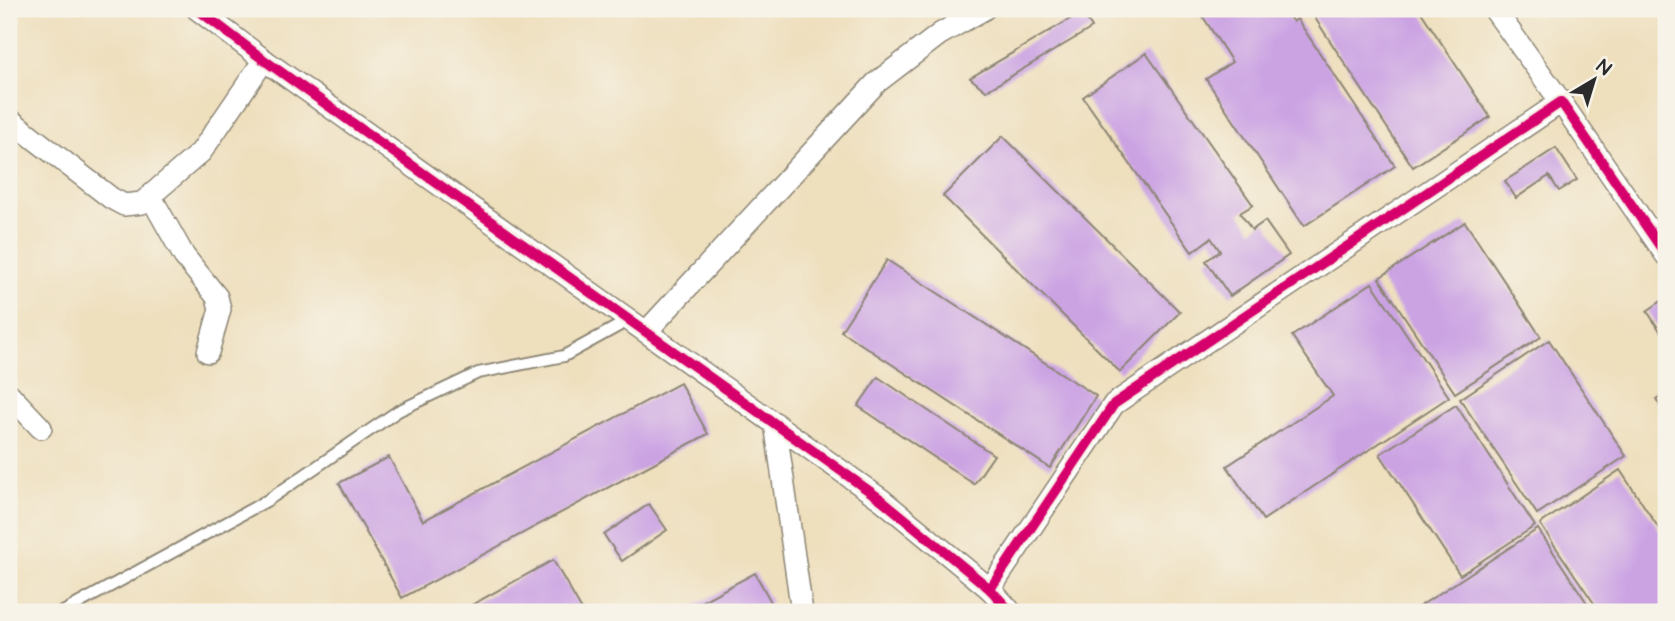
<svg xmlns="http://www.w3.org/2000/svg" width="1675" height="621" viewBox="0 0 1675 621" font-family="'Architects Daughter',sans-serif">
  <rect width="100%" height="100%" fill="#f7f3e8"/>
  <filter id="ink" filterUnits="userSpaceOnUse"><feTurbulence type="fractalNoise" baseFrequency=".0143" numOctaves="2"/><feDisplacementMap in="SourceGraphic" scale="14" xChannelSelector="R" yChannelSelector="G"/><feConvolveMatrix kernelMatrix="1 2 1 2 8 2 1 2 1" color-interpolation-filters="sRGB"/></filter>
  <filter id="wash" filterUnits="userSpaceOnUse"><feTurbulence type="fractalNoise" baseFrequency=".00686" numOctaves="4" result="noise"/><feDisplacementMap in="SourceGraphic" scale="28" xChannelSelector="R" yChannelSelector="G"/><feGaussianBlur stdDeviation="1.57" result="paint"/><feColorMatrix in="noise" values="0 0 0 0 0 0 0 0 0 0 0 0 0 0 0 0 0 1.4 0 .05"/><feComposite in="paint" operator="in"/></filter>
  <g filter="url(#wash)">
    <rect width="100%" height="100%" fill="#eedfbd"/>
    <g id="blocks">
      <g fill="#cba3e3">
        <polygon points="1198,9 1284,9 1293,22 1297,19 1395,166 1304,226 1206,79 1232,62"/>
        <polygon points="1309,9 1419,9 1490,117 1413,167"/>
        <polygon points="1082,12 1092,28 986,91 970,78"/>
        <polygon points="1146,53 1253,205 1240,213 1252,230 1265,221 1289,255 1230,296 1206,261 1220,251 1211,238 1192,252 1083,97"/>
        <polygon points="1003,136 1180,312 1120,372 943,196"/>
        <polygon points="1556,148 1577,180 1559,191 1549,176 1516,198 1505,181"/>
        <polygon points="1465,222 1541,337 1455,393 1379,278"/>
        <polygon points="887,260 1096,396 1050,468 841,331"/>
        <polygon points="1372,283 1449,397 1263,520 1227,466 1333,396 1292,336"/>
        <polygon points="1666,298 1666,340 1647,311"/>
        <polygon points="1549,340 1626,456 1537,514 1460,399"/>
        <polygon points="878,377 994,455 974,484 858,406"/>
        <polygon points="680,383 708,434 402,598 339,483 389,457 423,521"/>
        <polygon points="1666,392 1666,415 1656,399"/>
        <polygon points="1456,405 1535,526 1460,575 1380,454"/>
        <polygon points="1620,470 1666,539 1666,610 1663,612 1600,612 1540,524"/>
        <polygon points="649,504 667,530 622,561 604,535"/>
        <polygon points="1538,529 1593,612 1411,612"/>
        <polygon points="553,560 583,612 459,612"/>
        <polygon points="755,573 771,602 764,606 768,612 682,612"/>
      </g>
    </g>
  </g>
  <g filter="url(#ink)">
    <use href="#blocks" fill-opacity="0" stroke="#8c8574" stroke-width="2"/>
    <g fill="none" stroke-linecap="round" stroke-linejoin="round">
      <defs>
        <polyline id="lane" points="63,612 268,500 398,411 478,373 564,356 631,319"/>
        <g id="street">
          <polyline points="197,9 264,60 882,500 990,589 1011,612"/>
          <polyline points="1494,9 1561,102"/>
          <polyline points="9,119 111,198 124,205 142,203 201,152 264,60"/>
          <polyline points="151,197 184,256 217,297 220,309 208,352"/>
          <polyline points="647,331 876,83 940,34 984,9"/>
          <polyline points="9,394 41,428"/>
          <polyline points="775,423 802,612"/>
          <polyline points="990,589 1114,404 1561,102 1666,255"/>
        </g>
      </defs>
      <use href="#lane" stroke="#8c8574" stroke-width="14"/>
      <use href="#street" stroke="#8c8574" stroke-width="24"/>
      <use href="#lane" stroke="#fff" stroke-width="10"/>
      <use href="#street" stroke="#fff" stroke-width="21"/>
      <defs>
        <g id="cycleway">
          <polyline points="197,9 264,60 882,500 990,589 1011,612"/>
          <polyline points="990,589 1114,404 1561,102 1666,255"/>
        </g>
      </defs>
      <use href="#cycleway" stroke="#f7f3e8" stroke-width="15"/>
      <use href="#cycleway" stroke="#d6006c" stroke-width="10"/>
    </g>
  </g>
  <rect width="1675" height="621" fill="none" stroke="#f7f3e8" stroke-width="35"/>
  <g transform="translate(1594 80) rotate(38)" stroke="#f7f3e8" stroke-width="5" paint-order="stroke">
  <path d="M0-5L12 26L0 18L-12 26Z" fill="#2b2b2b"/>
  <text y="-10" font-size="19" font-weight="bold" text-anchor="middle" fill="#2b2b2b">N</text>
  </g>
</svg>
